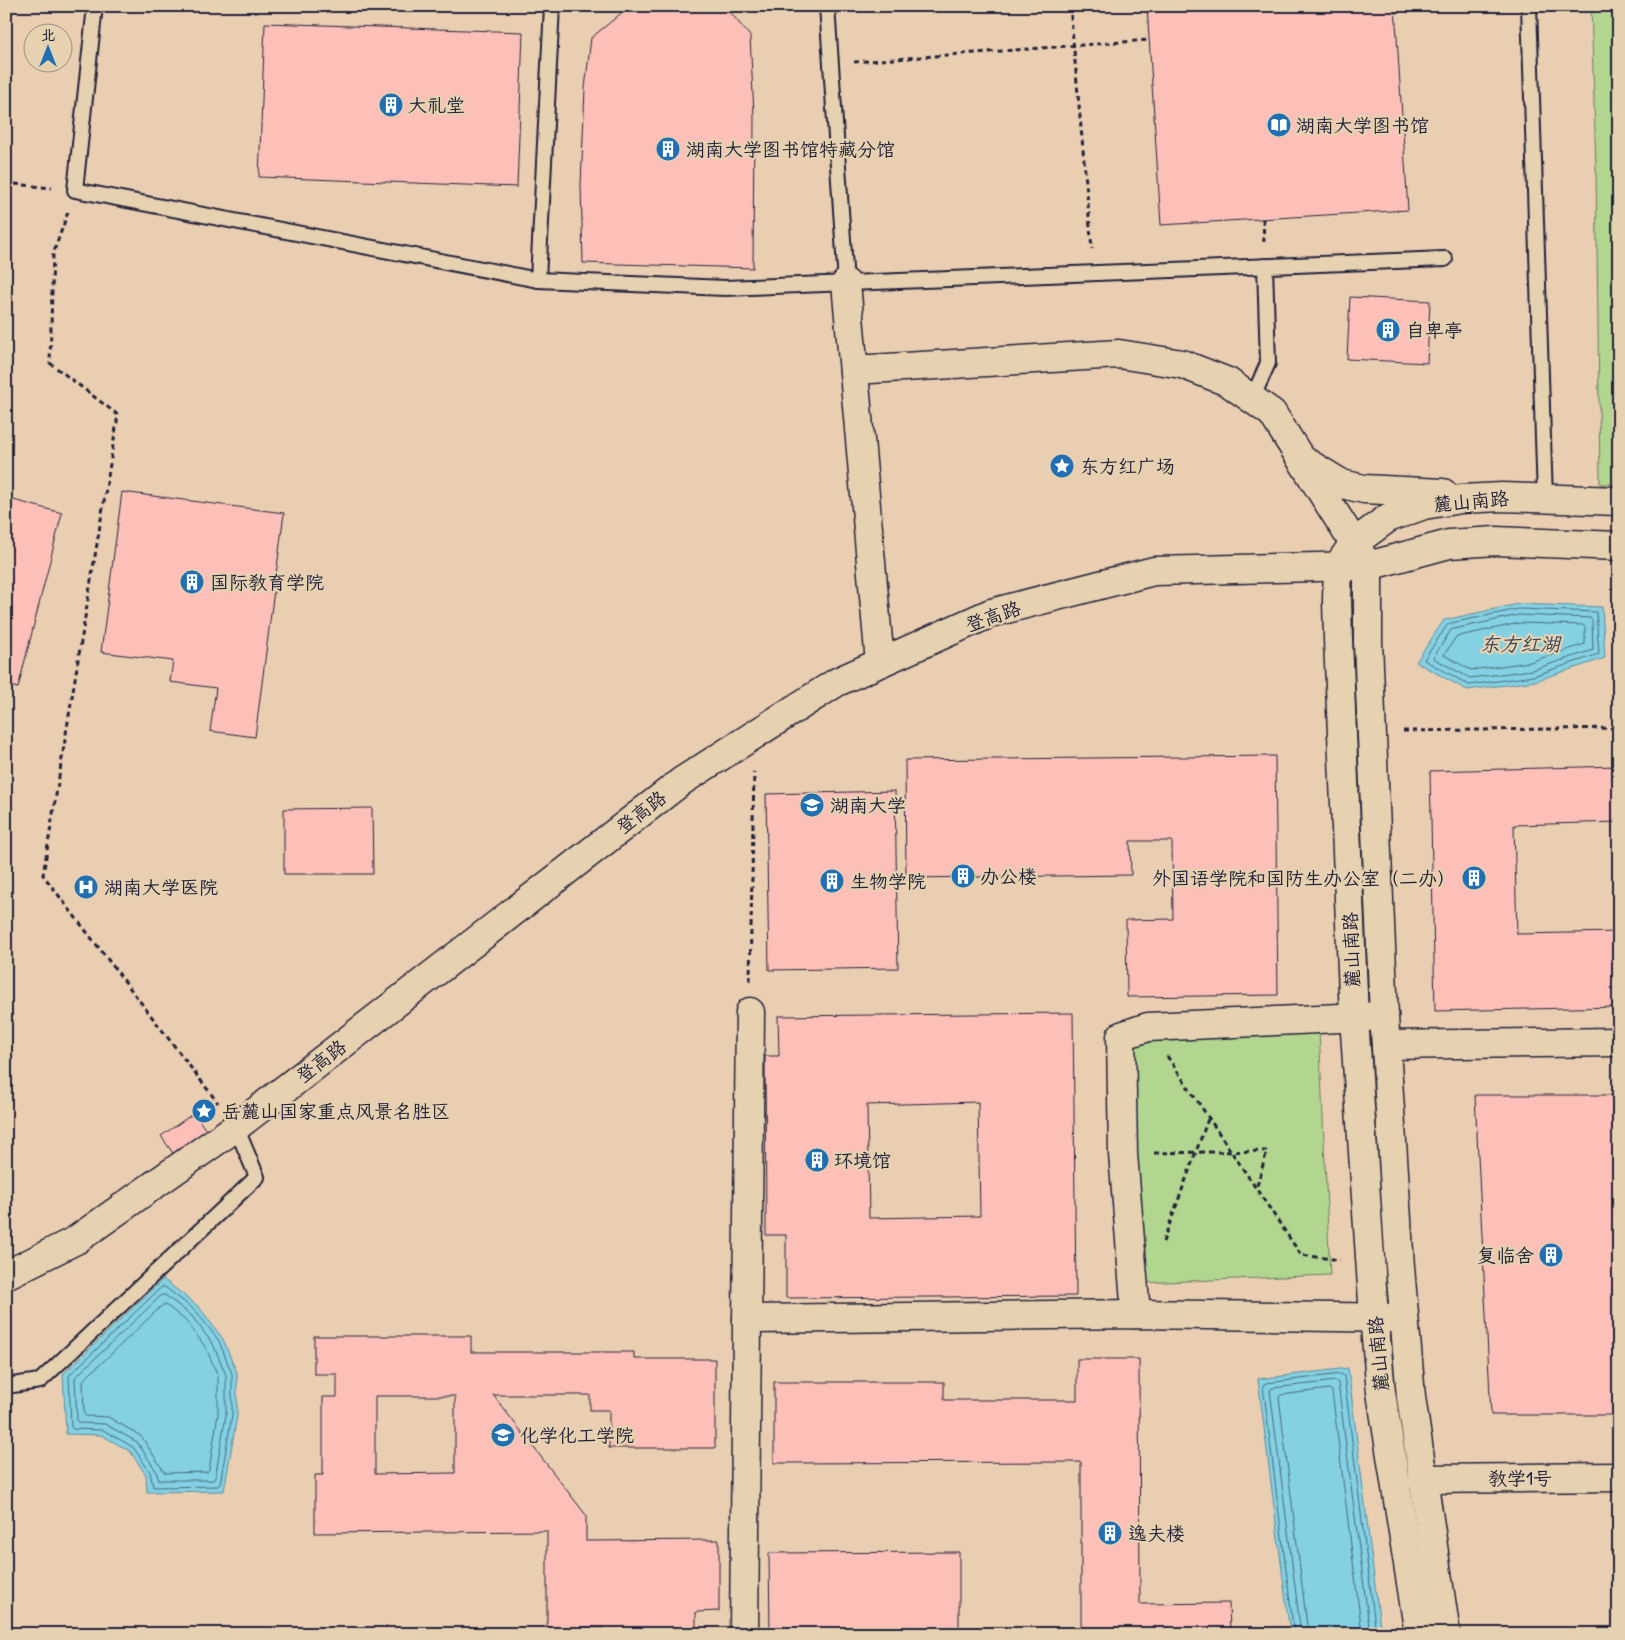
<svg xmlns="http://www.w3.org/2000/svg" width="1625" height="1640" viewBox="0 0 1625 1640" font-family="'Patrick Hand','LXGW WenKai TC',sans-serif">
  <rect width="100%" height="100%" fill="#eaceb2"/>
  <filter id="ink" filterUnits="userSpaceOnUse"><feTurbulence type="fractalNoise" baseFrequency=".02" numOctaves="2"/><feDisplacementMap in="SourceGraphic" scale="10" xChannelSelector="R" yChannelSelector="G"/><feConvolveMatrix kernelMatrix="1 2 1 2 8 2 1 2 1" color-interpolation-filters="sRGB"/></filter>
  <g filter="url(#ink)">
    <g fill="#b2d58f" stroke="#6a7c65">
      <polygon points="1591,6 1619,6 1619,484 1600,484 1596,168"/>
      <polygon points="1319,1029 1330,1275 1141,1283 1130,1037"/>
    </g>
    <g fill="#83d1e2" stroke="#5c8b9f">
      <polygon points="1518,604 1602,607 1605,658 1535,681 1467,690 1416,662 1444,620"/>
      <polygon points="163,1279 199,1307 223,1339 237,1373 237,1416 224,1491 147,1492 146,1475 130,1451 101,1435 66,1434 63,1374"/>
      <polygon points="1348,1368 1381,1634 1290,1634 1258,1379"/>
    </g>
    <g fill="none" stroke-linecap="round" stroke-linejoin="round">
      <g stroke="#49687e" stroke-width="1">
        <polygon points="1519,609 1596,612 1599,654 1533,676 1469,685 1424,660 1425,658 1448,624"/>
        <polygon points="1519,615 1590,618 1592,620 1593,650 1532,670 1470,678 1433,658 1451,630"/>
        <polygon points="1520,623 1583,625 1585,627 1585,644 1530,662 1471,670 1444,655 1456,637"/>
        <polygon points="162,1287 165,1287 196,1311 219,1341 232,1374 232,1415 220,1484 218,1486 153,1487 150,1472 133,1447 103,1430 73,1429 71,1427 69,1376"/>
        <polygon points="162,1295 165,1295 191,1315 213,1344 226,1375 226,1415 215,1478 213,1480 159,1480 155,1469 137,1442 105,1424 79,1423 77,1421 75,1378"/>
        <polygon points="163,1305 166,1305 186,1321 206,1348 218,1376 218,1414 209,1470 207,1472 165,1473 141,1436 108,1417 86,1416 84,1414 83,1381"/>
        <polyline points="1294,1634 1263,1385 1266,1383 1341,1374 1344,1376 1376,1634"/>
        <polyline points="1301,1634 1270,1390 1273,1388 1336,1381 1338,1383 1370,1634"/>
        <polyline points="1308,1634 1279,1397 1281,1395 1329,1389 1332,1391 1362,1634"/>
      </g>
    </g>
    <g fill="#fcc0b9" stroke="#22223b" fill-rule="evenodd">
      <polygon points="630,6 730,6 730,12 750,36 754,114 753,268 583,263 581,185 585,88 591,38"/>
      <polygon points="1147,6 1395,6 1408,210 1161,225"/>
      <polygon points="265,23 523,32 517,187 259,177"/>
      <polygon points="1350,297 1430,301 1427,363 1347,359"/>
      <polygon points="122,492 284,513 255,737 210,731 216,688 170,682 173,661 101,652"/>
      <polygon points="6,498 62,513 18,688 6,685"/>
      <polygon points="1275,756 1278,995 1127,997 1126,920 1173,919 1172,841 1130,841 1131,875 906,878 905,760"/>
      <polygon points="1619,766 1619,822 1514,825 1517,934 1619,932 1619,1007 1435,1011 1430,771"/>
      <polygon points="895,791 898,968 769,970 766,794"/>
      <polygon points="372,808 373,874 284,874 284,809"/>
      <path d="M1073,1013L1076,1296L786,1298V1235H766L765,1056H779L778,1016ZM978,1102L980,1216L869,1218L867,1105Z"/>
      <polygon points="1475,1095 1619,1095 1619,1415 1491,1415"/>
      <polygon points="194,1113 210,1136 177,1159 161,1136"/>
      <path d="M314,1336H471V1352H634V1359H715V1448H609V1410H590V1395H493L586,1515V1541L719,1540V1611L696,1612V1634H603V1628H547V1531L315,1533V1475H323V1397H337V1374H314ZM375,1396H455V1473L375,1474Z"/>
      <polygon points="1077,1359 1139,1359 1140,1604 1229,1603 1230,1634 1081,1634 1081,1462 774,1463 774,1382 944,1382 944,1400 1077,1400"/>
      <polygon points="959,1552 959,1634 770,1634 769,1553"/>
    </g>
    <g fill="none" stroke-linecap="round" stroke-linejoin="round">
      <defs>
        <g id="service">
          <polyline points="95,6 75,190 538,280 725,288 1445,259"/>
          <polyline points="827,6 846,283"/>
          <polyline points="1529,6 1545,499"/>
          <polyline points="538,280 552,6"/>
          <polyline points="1252,399 1268,363 1265,266"/>
          <polyline points="6,1386 40,1381 257,1177 236,1127"/>
        </g>
        <g id="minor">
          <polyline points="1386,1045 1619,1042"/>
          <polyline points="1136,1314 1123,1154 1121,1036 1148,1027 1384,1016"/>
          <polyline points="747,1319 1136,1314 1404,1318"/>
          <polyline points="1422,1479 1619,1477"/>
          <polyline points="744,1634 750,1012"/>
        </g>
        <g id="tertiary">
          <polyline points="846,283 880,663"/>
          <polyline points="854,370 1119,354 1182,364 1228,382 1272,413 1367,564"/>
          <polyline points="6,1275 76,1240 236,1127 682,781 837,682 991,613 1154,571 1360,566"/>
        </g>
        <g id="secondary">
          <polyline points="1301,459 1342,484 1364,489 1443,493"/>
          <polyline points="1419,1634 1381,1392 1374,1317 1354,1017 1338,639 1337,599 1338,566 1354,543 1388,518 1424,505 1461,499 1502,497 1619,501"/>
          <polyline points="1446,1634 1411,1397 1400,1267 1384,1016 1368,643 1368,566 1449,544 1496,541 1619,546"/>
        </g>
      </defs>
      <use href="#service" stroke="#22223b" stroke-width="18"/>
      <use href="#minor" stroke="#22223b" stroke-width="31"/>
      <use href="#tertiary" stroke="#22223b" stroke-width="31"/>
      <use href="#secondary" stroke="#22223b" stroke-width="31"/>
      <g stroke="#22223b" stroke-width="3" stroke-dasharray="5 4" stroke-linecap="butt">
        <polyline points="1070,6 1092,249"/>
        <polyline points="854,62 1149,40"/>
        <polyline points="6,183 52,188"/>
        <polyline points="68,212 53,254 50,363 118,415 43,875 218,1103"/>
        <polyline points="1263,219 1264,243"/>
        <polyline points="1403,731 1619,728"/>
        <polyline points="750,981 754,772"/>
        <polyline points="1167,1056 1301,1255 1340,1260"/>
        <polyline points="1154,1153 1267,1151 1256,1189"/>
        <polyline points="1163,1242 1208,1119"/>
      </g>
      <use href="#service" stroke="#e6d1b0" stroke-width="14"/>
      <use href="#minor" stroke="#e6d1b0" stroke-width="28"/>
      <use href="#tertiary" stroke="#e6d1b0" stroke-width="28"/>
      <use href="#secondary" stroke="#e6d1b0" stroke-width="28"/>
    </g>
  </g>
  <defs>
    <symbol id="building-disc" viewBox="-11 -11 22 22"><circle r="9.5" fill="#1f6fb2" stroke="#e6d1b0"/><path d="M-4-6H4V6H1V3H-1V6H-4ZM-2.5-4.3h1.7v1.8h-1.7ZM.8-4.3h1.7v1.8H.8ZM-2.5-1h1.7V.8h-1.7ZM.8-1h1.7V.8H.8Z" fill="#fff"/></symbol>
    <symbol id="library-disc" viewBox="-11 -11 22 22"><circle r="9.5" fill="#1f6fb2" stroke="#e6d1b0"/><path d="M-6-4Q-3-5.5-.7-3.5V5Q-3 3-6 4ZM6-4Q3-5.5 .7-3.5V5Q3 3 6 4Z" fill="#fff"/></symbol>
    <symbol id="sight-disc" viewBox="-11 -11 22 22"><circle r="9.5" fill="#1f6fb2" stroke="#e6d1b0"/><path d="M0-6L1.8-2.2L6-1.7L2.9 1.2L3.7 5.4L0 3.3L-3.7 5.4L-2.9 1.2L-6-1.7L-1.8-2.2Z" fill="#fff"/></symbol>
    <symbol id="university-disc" viewBox="-11 -11 22 22"><circle r="9.5" fill="#1f6fb2" stroke="#e6d1b0"/><path d="M0-5L7-2L0 1L-7-2ZM-4 1L0 2.5L4 1V4Q0 6-4 4Z" fill="#fff"/></symbol>
    <symbol id="hospital-disc" viewBox="-11 -11 22 22"><circle r="9.5" fill="#1f6fb2" stroke="#e6d1b0"/><path d="M-5-5h3v3.5h4V-5h3V5h-3V1.5h-4V5h-3Z" fill="#fff"/></symbol>
  </defs>
  <g fill-rule="evenodd">
    <use href="#building-disc" x="377" y="91" width="28" height="28"/>
    <use href="#library-disc" x="1265" y="111" width="28" height="28"/>
    <use href="#building-disc" x="654" y="135" width="28" height="28"/>
    <use href="#building-disc" x="1374" y="316" width="28" height="28"/>
    <use href="#sight-disc" x="1048" y="452" width="28" height="28"/>
    <use href="#building-disc" x="178" y="568" width="28" height="28"/>
    <use href="#university-disc" x="798" y="791" width="28" height="28"/>
    <use href="#building-disc" x="949" y="862" width="28" height="28"/>
    <use href="#building-disc" x="1460" y="864" width="28" height="28"/>
    <use href="#building-disc" x="818" y="867" width="28" height="28"/>
    <use href="#hospital-disc" x="72" y="873" width="28" height="28"/>
    <use href="#sight-disc" x="190" y="1097" width="28" height="28"/>
    <use href="#building-disc" x="803" y="1146" width="28" height="28"/>
    <use href="#building-disc" x="1537" y="1241" width="28" height="28"/>
    <use href="#university-disc" x="489" y="1421" width="28" height="28"/>
    <use href="#building-disc" x="1096" y="1519" width="28" height="28"/>
  </g>
  <g text-anchor="middle" dominant-baseline="central" stroke-width="4.5" stroke-linejoin="round" paint-order="stroke">
    <g font-size="19" fill="#22223b" stroke="#e6d1b0" text-anchor="start">
      <text x="408" y="105">大礼堂</text>
      <text x="1296" y="125">湖南大学图书馆</text>
      <text x="686" y="149">湖南大学图书馆特藏分馆</text>
      <text x="1406" y="330">自卑亭</text>
      <text x="1080" y="466">东方红广场</text>
      <text x="210" y="582">国际教育学院</text>
      <text x="830" y="805">湖南大学</text>
      <text x="980" y="876">办公楼</text>
      <text x="1456" y="878" text-anchor="end">外国语学院和国防生办公室（二办）</text>
      <text x="850" y="881">生物学院</text>
      <text x="104" y="887">湖南大学医院</text>
      <text x="222" y="1111">岳麓山国家重点风景名胜区</text>
      <text x="834" y="1160">环境馆</text>
      <text x="1534" y="1255" text-anchor="end">复临舍</text>
      <text x="520" y="1435">化学化工学院</text>
      <text x="1128" y="1533">逸夫楼</text>
    </g>
    <g font-size="19" fill="#22223b" stroke="#e6d1b0">
      <text transform="translate(1471 501) rotate(-5)">麓山南路</text>
      <text transform="translate(993 616) rotate(-19)">登高路</text>
      <text transform="translate(641 812) rotate(-38)">登高路</text>
      <text transform="translate(1351 950) rotate(-92)">麓山南路</text>
      <text transform="translate(321 1061) rotate(-38)">登高路</text>
      <text transform="translate(1378 1354) rotate(-95)">麓山南路</text>
      <text x="1520" y="1478">教学1号</text>
    </g>
    <g font-size="20" font-style="italic" fill="#35455c" stroke="#e6d1b0">
      <text x="1520" y="643">东方红湖</text>
    </g>
  </g>
  <rect width="1625" height="1640" fill="none" stroke="#e6d1b0" stroke-width="25"/>
  <rect x="12" y="12" width="1600" height="1615" fill="none" stroke="#22223b" stroke-width="2" filter="url(#ink)"/>
  <g transform="translate(48 48)"><circle r="24" fill="#e6d1b0" stroke="#988b81"/>
  <path d="M0-4L9 19L0 12L-9 19Z" fill="#1f6fb2"/>
  <text y="-8" font-size="14" font-weight="bold" text-anchor="middle" fill="#22223b">北</text>
  </g>
</svg>
